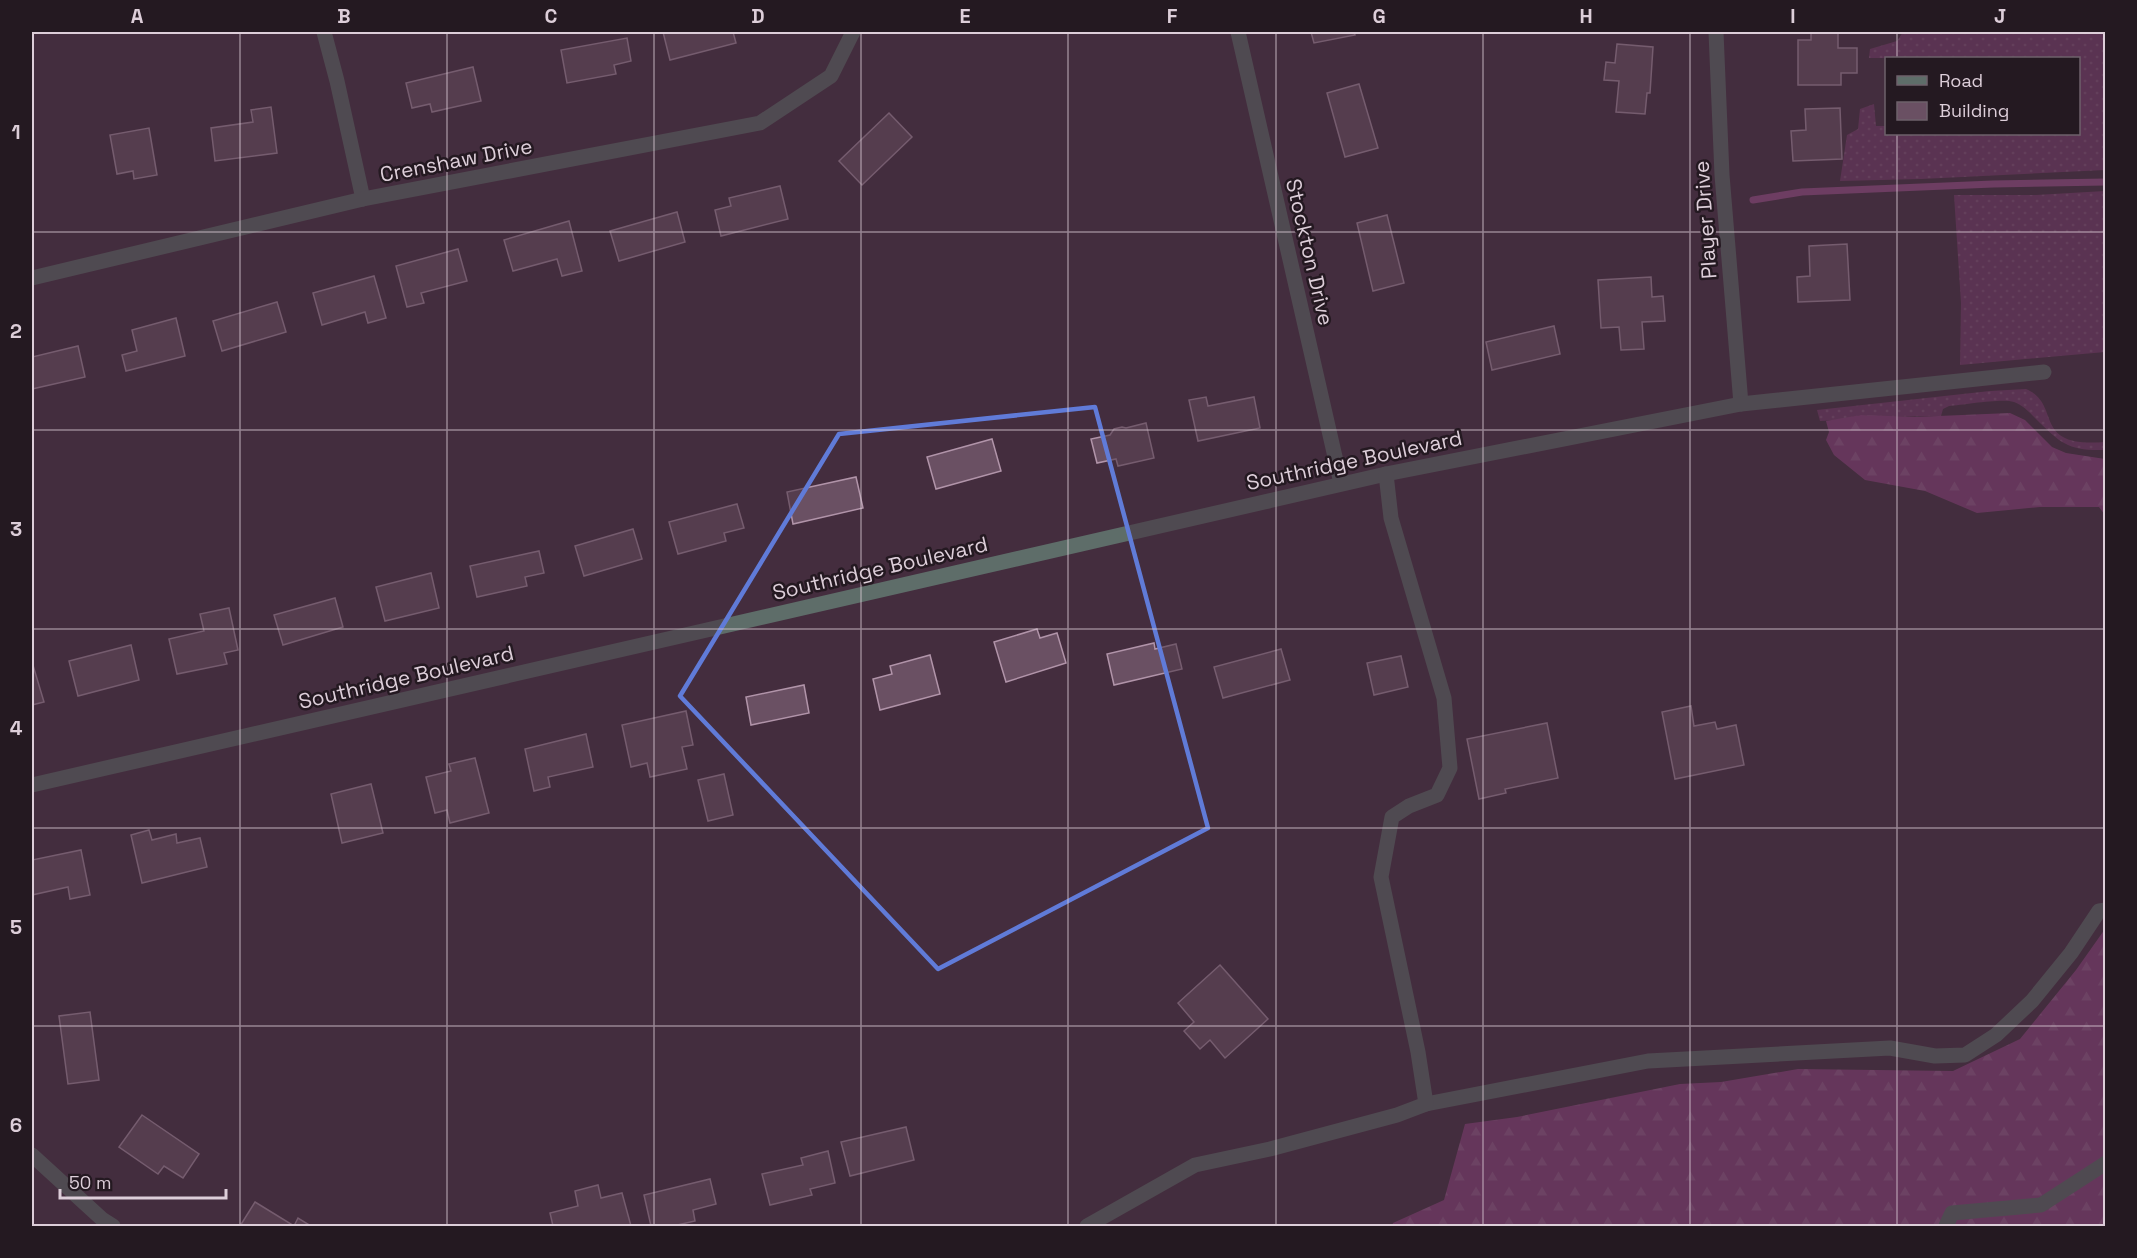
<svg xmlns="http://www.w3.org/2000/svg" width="2137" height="1258" viewBox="0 0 2137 1258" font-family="'Space Grotesk',sans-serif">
  <defs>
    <pattern id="grass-dots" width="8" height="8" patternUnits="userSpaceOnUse" patternTransform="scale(1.5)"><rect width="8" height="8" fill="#773b6a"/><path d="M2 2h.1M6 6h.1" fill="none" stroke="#8a567f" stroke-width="1.8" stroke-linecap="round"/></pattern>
    <pattern id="forest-firs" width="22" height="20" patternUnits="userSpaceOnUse" patternTransform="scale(1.5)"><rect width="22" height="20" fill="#8f427f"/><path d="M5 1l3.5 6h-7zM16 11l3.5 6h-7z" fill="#9e5c91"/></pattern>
  </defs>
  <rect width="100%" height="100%" fill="#442d3e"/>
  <g fill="url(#grass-dots)">
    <polygon points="1903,32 2105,32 2106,96 2104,97 2103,126 2105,130 2105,170 1921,179 1840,181 1847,135 1858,129 1860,109 1874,104 1876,126 1886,126 1886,134 2078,134 2078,58 1869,58 1870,49 1897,41"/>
    <polygon points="2105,191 2105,352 1960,365 1961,303 1954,195 2036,195"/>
    <path d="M2026,389C2063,405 2030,448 2105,442V450C2069,451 2061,444 2036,419C2030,413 2023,405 2014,402C2002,398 1964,405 1949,406L1943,409L1941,416L1883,417L1861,415L1838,420L1820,421L1817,410L1990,391Z"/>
  </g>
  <g fill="url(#forest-firs)">
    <polygon points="2010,413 2025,420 2052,447 2066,453 2105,459 2105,515 2099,507 2040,507 1977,513 1925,491 1865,480 1834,455 1826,440 1829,432 1826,421 1861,415 1915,417"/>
    <polygon points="2105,929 2105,1226 1392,1226 1393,1223 1444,1200 1465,1124 1517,1117 1680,1084 1721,1082 1798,1069 1953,1071 2020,1039 2076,970"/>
  </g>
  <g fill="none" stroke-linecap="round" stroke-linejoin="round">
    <polyline stroke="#9f518e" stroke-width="7" points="1753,200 1802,192 1993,184 2106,182"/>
  </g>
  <g fill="#6a5063" stroke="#b194a9" stroke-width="1.5">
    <polygon points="663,32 733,32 736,43 670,60"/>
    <polygon points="1311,32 1354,32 1355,35 1314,43"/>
    <polygon points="1811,32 1838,32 1838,48 1857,48 1857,73 1841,73 1841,85 1798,85 1798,40 1811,40"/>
    <polygon points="627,38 631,61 614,65 616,74 567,83 561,50"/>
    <polygon points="1617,44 1653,47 1650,93 1647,93 1645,114 1616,112 1619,81 1604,80 1606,62 1615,63"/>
    <polygon points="473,67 481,101 432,112 430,104 412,108 406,83"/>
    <polygon points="1359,84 1378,148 1345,157 1327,93"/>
    <polygon points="271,107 277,153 215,161 211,128 253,122 251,110"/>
    <polygon points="1840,108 1842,159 1793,161 1791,131 1806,130 1805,109"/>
    <polygon points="889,113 912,137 862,185 839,161"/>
    <polygon points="149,128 157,175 134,179 133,171 117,174 110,135"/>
    <polygon points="780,186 788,219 721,236 715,210 731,206 729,198"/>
    <polygon points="677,212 685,242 619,261 610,231"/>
    <polygon points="1387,215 1404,283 1373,291 1357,223"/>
    <polygon points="569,221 582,271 562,276 557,259 513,271 504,240"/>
    <polygon points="1847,244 1850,300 1798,302 1797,277 1810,276 1809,246"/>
    <polygon points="458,249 467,281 421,293 424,303 407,307 396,266"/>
    <polygon points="374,276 386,318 368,323 365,312 322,325 313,293"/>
    <polygon points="1651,277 1652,297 1663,296 1665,321 1642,322 1644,349 1621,350 1619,327 1601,328 1598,280"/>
    <polygon points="277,302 286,332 222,351 213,321"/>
    <polygon points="176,318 185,356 126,371 122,355 137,351 132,330"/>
    <polygon points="1554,326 1560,354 1492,370 1486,342"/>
    <polygon points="78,346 85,377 32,389 32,357"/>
    <polygon points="1206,397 1208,406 1254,397 1260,428 1198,441 1189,400"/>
    <polygon points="1146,423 1154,458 1118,466 1116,459 1097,463 1091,439 1110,435 1114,429 1122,427 1126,428"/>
    <polygon points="992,439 1001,471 936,489 927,457"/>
    <polygon points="856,477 863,508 793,524 787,492"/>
    <polygon points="737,504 744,528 724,533 726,541 678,554 669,522"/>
    <polygon points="633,529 642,559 584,576 575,546"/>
    <polygon points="539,551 544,573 525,577 527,586 477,597 470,566"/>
    <polygon points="431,573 439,608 385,621 376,587"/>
    <polygon points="335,598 343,627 283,645 274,615"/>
    <polygon points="229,608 238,650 224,653 227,664 177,674 169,639 204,631 200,614"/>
    <polygon points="1037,629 1040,638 1057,633 1066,663 1006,682 994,642"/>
    <polygon points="1154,643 1155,649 1176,644 1182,669 1114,685 1107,654"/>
    <polygon points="131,645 139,680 78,696 69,661"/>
    <polygon points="1281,649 1290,680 1223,698 1214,667"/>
    <polygon points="930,655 940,694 880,710 873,679 892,674 890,666"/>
    <polygon points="1401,656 1408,687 1374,695 1367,663"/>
    <polygon points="32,662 44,702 32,705"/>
    <polygon points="804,685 809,713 751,725 746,697"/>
    <polygon points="1691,706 1694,726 1715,722 1717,729 1736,725 1744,765 1675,779 1662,712"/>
    <polygon points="686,711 693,745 682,747 687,769 650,777 647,763 631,767 622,725"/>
    <polygon points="1547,723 1558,778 1505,789 1506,793 1479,799 1467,739"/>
    <polygon points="586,734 593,767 548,777 550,787 534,791 525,749"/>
    <polygon points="475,758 489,813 450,823 447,810 435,813 426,777 451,771 449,764"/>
    <polygon points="724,774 733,815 708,821 698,780"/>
    <polygon points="371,784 383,833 342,843 331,794"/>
    <polygon points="149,830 152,840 176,834 177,843 200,838 207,867 142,883 131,835"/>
    <polygon points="81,850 90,895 70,899 68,887 32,895 32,860"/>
    <polygon points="1220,965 1268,1019 1225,1058 1210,1040 1200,1049 1184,1031 1194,1022 1178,1003"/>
    <polygon points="90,1012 99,1080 68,1084 59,1016"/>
    <polygon points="142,1115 199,1154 183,1178 164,1166 158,1174 119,1147"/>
    <polygon points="906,1127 914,1160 850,1176 841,1142"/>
    <polygon points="828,1151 835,1183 810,1189 812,1195 770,1205 762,1174 803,1165 801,1158"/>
    <polygon points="710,1179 716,1204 693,1210 695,1221 673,1226 651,1226 644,1195"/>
    <polygon points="598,1185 601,1198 622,1193 631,1226 553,1226 550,1213 578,1206 575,1191"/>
    <polygon points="255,1202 294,1226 298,1218 311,1226 240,1226"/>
  </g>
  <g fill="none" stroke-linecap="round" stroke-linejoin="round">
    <g stroke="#5e6d69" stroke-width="15">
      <polyline points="324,32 337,81 363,199"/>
      <polyline points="1238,32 1341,483"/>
      <polyline points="1716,32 1722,175 1741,404"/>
      <polyline points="32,278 363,199 760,123 831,76 853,32"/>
      <polyline points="32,785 1386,474 1741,404 2044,372"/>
      <polyline points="1426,1104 1648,1061 1890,1048 1935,1056 1965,1055 1996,1035 2032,1001 2071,953 2099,911 2106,910"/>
      <polyline points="32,1155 102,1219 113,1226"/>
      <polyline points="1087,1226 1195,1165 1270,1149 1397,1115 1426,1104 1418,1052 1381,877 1392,817 1409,806 1437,795 1450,768 1444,698 1391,518 1386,474"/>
      <polyline points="1946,1226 1952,1213 2041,1205 2106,1163"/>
    </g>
  </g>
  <path d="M0 0H2137V1258H0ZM1095,407L1208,828L938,969L680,696L839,434Z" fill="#442d3e" fill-opacity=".55" fill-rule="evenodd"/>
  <path fill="none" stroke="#607bd8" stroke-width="4.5" stroke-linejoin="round" d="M1095,407L1208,828L938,969L680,696L839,434Z"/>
  <path fill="none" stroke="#ddced9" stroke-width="1.5" stroke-opacity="0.55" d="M240,32V1226M447,32V1226M654,32V1226M861,32V1226M1068,32V1226M1276,32V1226M1483,32V1226M1690,32V1226M1897,32V58M1897,134V1226M32,232H2106M32,430H2106M32,629H2106M32,828H2106M32,1026H2106"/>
  <g text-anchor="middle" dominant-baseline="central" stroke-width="5" stroke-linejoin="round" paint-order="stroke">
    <g font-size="21" fill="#ddced9" stroke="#241921">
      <text transform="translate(456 160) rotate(-11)">Crenshaw Drive</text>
      <text transform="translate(1705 220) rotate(-94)">Player Drive</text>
      <text transform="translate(1310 252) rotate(77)">Stockton Drive</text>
      <text transform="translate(1354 460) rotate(-12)">Southridge Boulevard</text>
      <text transform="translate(880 568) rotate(-13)">Southridge Boulevard</text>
      <text transform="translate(406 677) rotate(-13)">Southridge Boulevard</text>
    </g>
  </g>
  <rect width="2137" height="1258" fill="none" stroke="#241921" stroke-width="66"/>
  <rect x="1885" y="57" width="195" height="78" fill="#241921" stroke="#6e616b" stroke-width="1.5"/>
  <rect x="1897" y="76" width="30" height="9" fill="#5e6d69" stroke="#6e616b" stroke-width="1.5"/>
  <text x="1939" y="87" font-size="18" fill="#ddced9">Road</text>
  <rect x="1897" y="102" width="30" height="18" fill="#6a5063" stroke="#6e616b" stroke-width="1.5"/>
  <text x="1939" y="117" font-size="18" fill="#ddced9">Building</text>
  <path d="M60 1189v9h166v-9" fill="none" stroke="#ddced9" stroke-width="3"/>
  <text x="69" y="1189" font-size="18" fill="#ddced9" stroke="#241921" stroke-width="4.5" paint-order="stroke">50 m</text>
  <rect x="33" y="33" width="2071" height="1192" fill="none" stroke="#ddced9" stroke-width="2"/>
  <g font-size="20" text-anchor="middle" font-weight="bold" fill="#ddced9">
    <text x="137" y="23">A</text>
    <text x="344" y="23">B</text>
    <text x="551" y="23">C</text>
    <text x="758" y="23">D</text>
    <text x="965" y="23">E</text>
    <text x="1172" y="23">F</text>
    <text x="1379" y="23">G</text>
    <text x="1586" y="23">H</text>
    <text x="1793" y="23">I</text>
    <text x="2000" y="23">J</text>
    <text x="16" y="139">1</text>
    <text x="16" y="338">2</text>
    <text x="16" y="536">3</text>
    <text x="16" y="735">4</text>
    <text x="16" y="934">5</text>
    <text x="16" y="1132">6</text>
  </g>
</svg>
